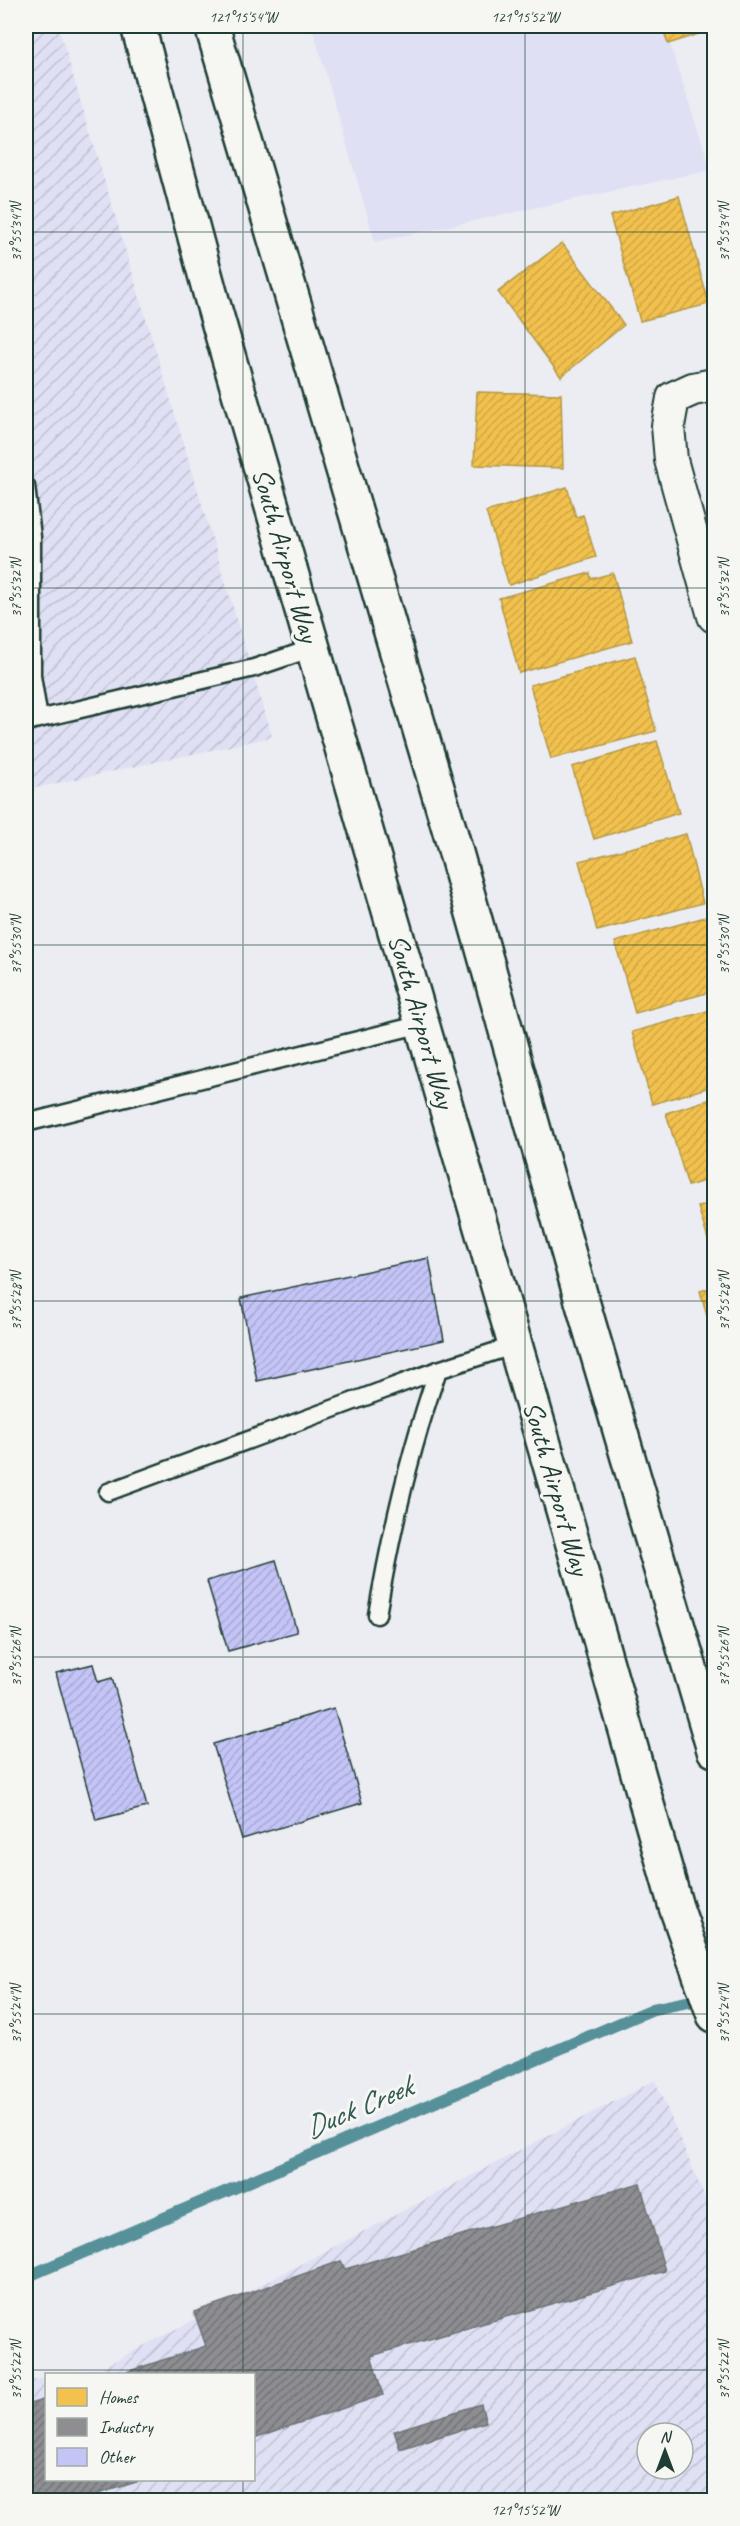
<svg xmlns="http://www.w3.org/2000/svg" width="740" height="2526" viewBox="0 0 740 2526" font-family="Caveat,sans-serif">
  <defs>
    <pattern id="industrial-furrows" width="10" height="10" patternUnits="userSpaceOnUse" patternTransform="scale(1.5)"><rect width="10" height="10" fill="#e0e0f4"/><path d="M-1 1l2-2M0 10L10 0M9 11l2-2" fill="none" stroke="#c0c1d2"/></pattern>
    <pattern id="homes-hatch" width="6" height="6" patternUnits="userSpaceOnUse" patternTransform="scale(1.5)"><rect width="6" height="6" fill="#f2c14e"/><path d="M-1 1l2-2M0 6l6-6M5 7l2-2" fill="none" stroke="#cfa745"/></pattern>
    <pattern id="industry-hatch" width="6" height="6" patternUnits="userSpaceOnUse" patternTransform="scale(1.5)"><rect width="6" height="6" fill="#8d8d92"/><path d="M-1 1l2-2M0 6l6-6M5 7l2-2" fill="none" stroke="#737478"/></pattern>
    <pattern id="building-hatch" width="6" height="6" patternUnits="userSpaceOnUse" patternTransform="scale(1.5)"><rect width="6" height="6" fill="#c4c4f7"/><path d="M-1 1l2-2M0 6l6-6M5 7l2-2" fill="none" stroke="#a8a9d4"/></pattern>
  </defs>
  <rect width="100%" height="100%" fill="#ececf3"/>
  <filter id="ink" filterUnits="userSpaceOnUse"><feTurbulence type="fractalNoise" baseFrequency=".0167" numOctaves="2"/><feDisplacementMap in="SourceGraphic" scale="12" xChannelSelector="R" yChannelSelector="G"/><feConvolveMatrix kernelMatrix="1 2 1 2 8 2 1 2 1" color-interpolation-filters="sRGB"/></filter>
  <g filter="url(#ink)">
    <polygon fill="#e0e0f4" points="312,26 664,26 711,170 375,242"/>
    <g fill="url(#industrial-furrows)" fill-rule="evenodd">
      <polygon points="26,26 58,26 272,737 26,790"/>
      <path d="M655,2080L714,2219V2500H26V2382L46,2378V2480H254V2374H66L101,2368ZM647,2433H683V2469H647Z"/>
    </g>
    <g fill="url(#homes-hatch)" stroke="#b39946" stroke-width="1.5">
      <polygon points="662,26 714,26 714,29 668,44"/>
      <polygon points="679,196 709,304 640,321 610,216"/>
      <polygon points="562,243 624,325 561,377 498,292"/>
      <polygon points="477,392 561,394 563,468 474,465"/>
      <polygon points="567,487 576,517 583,515 596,557 509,585 486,512"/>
      <polygon points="590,573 591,579 613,573 632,641 519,673 499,598"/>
      <polygon points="635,656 656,731 551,759 530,685"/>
      <polygon points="657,741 679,813 594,839 572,767"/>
      <polygon points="686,834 703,903 597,931 579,861"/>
      <polygon points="709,916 714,935 714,950 712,950 714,959 714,991 635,1013 615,942"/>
      <polygon points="714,1009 714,1086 652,1104 632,1032"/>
      <polygon points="714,1098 714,1178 688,1186 666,1113"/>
      <polygon points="714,1202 714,1259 698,1207"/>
      <polygon points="714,1287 714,1341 700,1291"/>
    </g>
    <g fill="url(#industry-hatch)" stroke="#6c7576" stroke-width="1.5">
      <polygon points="640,2183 665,2271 371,2356 383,2395 254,2438 254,2374 120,2374 206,2346 194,2312 341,2261 345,2269"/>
      <polygon points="46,2399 46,2480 143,2480 78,2500 26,2500 26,2405"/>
      <polygon points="481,2404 486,2422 400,2449 394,2431"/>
    </g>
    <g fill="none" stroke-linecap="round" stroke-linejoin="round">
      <polyline stroke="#569098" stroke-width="12" points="26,2277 653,2009 707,1998"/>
    </g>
    <g fill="url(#building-hatch)" stroke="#1f3d34" stroke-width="1.5">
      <polygon points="429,1258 444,1340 257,1381 241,1298"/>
      <polygon points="276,1560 297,1632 228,1651 207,1581"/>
      <polygon points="93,1664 98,1682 112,1678 147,1807 96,1820 56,1673"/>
      <polygon points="334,1708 362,1803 242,1839 213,1744"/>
    </g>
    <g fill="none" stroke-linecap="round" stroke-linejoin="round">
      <defs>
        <g id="lane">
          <polyline points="26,486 32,537 32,676 39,719"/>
          <polyline points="26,722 254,668 313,648"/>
          <polyline points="26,1123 422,1024"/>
          <polyline points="108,1492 438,1370 515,1345"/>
          <path d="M377,1615C391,1532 410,1450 438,1370"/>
        </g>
        <polyline id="street" points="714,385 693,389 673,398 668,426 671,460 714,616"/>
        <g id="secondary">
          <polyline points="138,26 212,300 577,1558 676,1907 714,2015"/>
          <polyline points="212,26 451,835 582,1301 714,1750"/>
        </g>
      </defs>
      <use href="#lane" stroke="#1f3d34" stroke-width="21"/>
      <use href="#street" stroke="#1f3d34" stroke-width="36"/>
      <use href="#secondary" stroke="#1f3d34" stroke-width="38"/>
      <use href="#lane" stroke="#f6f6f2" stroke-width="16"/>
      <use href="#street" stroke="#f6f6f2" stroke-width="32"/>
      <use href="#secondary" stroke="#f6f6f2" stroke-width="33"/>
    </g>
  </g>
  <path fill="none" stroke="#1f3d34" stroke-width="1.5" stroke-opacity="0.45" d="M243,26V2374M525,26V2500M26,232H714M26,588H714M26,945H714M26,1301H714M26,1657H714M26,2014H714M26,2370H714M243,2480V2500"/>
  <g text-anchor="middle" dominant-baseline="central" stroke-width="6" stroke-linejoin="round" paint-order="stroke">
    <g font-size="28" fill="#1f3d34" stroke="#f6f6f2">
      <text transform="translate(286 555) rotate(74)">South Airport Way</text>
      <text transform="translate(422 1021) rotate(74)">South Airport Way</text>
      <text transform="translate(557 1488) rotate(74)">South Airport Way</text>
    </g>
    <g font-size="30" font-style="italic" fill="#315955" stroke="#f6f6f2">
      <text transform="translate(358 2107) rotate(-23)">Duck Creek</text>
    </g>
  </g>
  <rect width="740" height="2526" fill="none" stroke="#f6f6f2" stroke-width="66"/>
  <rect x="45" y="2373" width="210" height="108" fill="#f6f6f2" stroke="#a0aca6" stroke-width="1.5"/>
  <rect x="57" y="2388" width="30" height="18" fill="#f2c14e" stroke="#a0aca6" stroke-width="1.5"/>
  <text x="99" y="2403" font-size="18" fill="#1f3d34">Homes</text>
  <rect x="57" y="2418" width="30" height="18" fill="#8d8d92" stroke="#a0aca6" stroke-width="1.5"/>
  <text x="99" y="2433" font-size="18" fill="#1f3d34">Industry</text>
  <rect x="57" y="2448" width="30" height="18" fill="#c4c4f7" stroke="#a0aca6" stroke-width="1.5"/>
  <text x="99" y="2463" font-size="18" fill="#1f3d34">Other</text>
  <g transform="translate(665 2451)"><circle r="28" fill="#f6f6f2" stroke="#a0aca6" stroke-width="1.5"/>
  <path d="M0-4.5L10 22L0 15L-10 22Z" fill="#1f3d34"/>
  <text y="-9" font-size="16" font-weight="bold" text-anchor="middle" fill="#1f3d34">N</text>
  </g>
  <rect x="33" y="33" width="674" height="2460" fill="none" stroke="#1f3d34" stroke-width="2"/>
  <g font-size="15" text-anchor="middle" fill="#1f3d34">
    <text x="243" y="22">121°15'54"W</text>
    <text x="525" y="22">121°15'52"W</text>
    <text transform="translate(16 232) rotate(-90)" y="5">37°55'34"N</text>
    <text transform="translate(724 232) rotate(-90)" y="5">37°55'34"N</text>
    <text transform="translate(16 588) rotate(-90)" y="5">37°55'32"N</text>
    <text transform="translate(724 588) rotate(-90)" y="5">37°55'32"N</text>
    <text transform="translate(16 945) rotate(-90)" y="5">37°55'30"N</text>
    <text transform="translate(724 945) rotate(-90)" y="5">37°55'30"N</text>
    <text transform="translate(16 1301) rotate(-90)" y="5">37°55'28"N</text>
    <text transform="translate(724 1301) rotate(-90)" y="5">37°55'28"N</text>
    <text transform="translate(16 1657) rotate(-90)" y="5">37°55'26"N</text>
    <text transform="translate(724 1657) rotate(-90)" y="5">37°55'26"N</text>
    <text transform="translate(16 2014) rotate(-90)" y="5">37°55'24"N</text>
    <text transform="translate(724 2014) rotate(-90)" y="5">37°55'24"N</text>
    <text transform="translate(16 2370) rotate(-90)" y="5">37°55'22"N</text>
    <text transform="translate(724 2370) rotate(-90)" y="5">37°55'22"N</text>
    <text x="525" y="2515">121°15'52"W</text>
  </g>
</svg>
